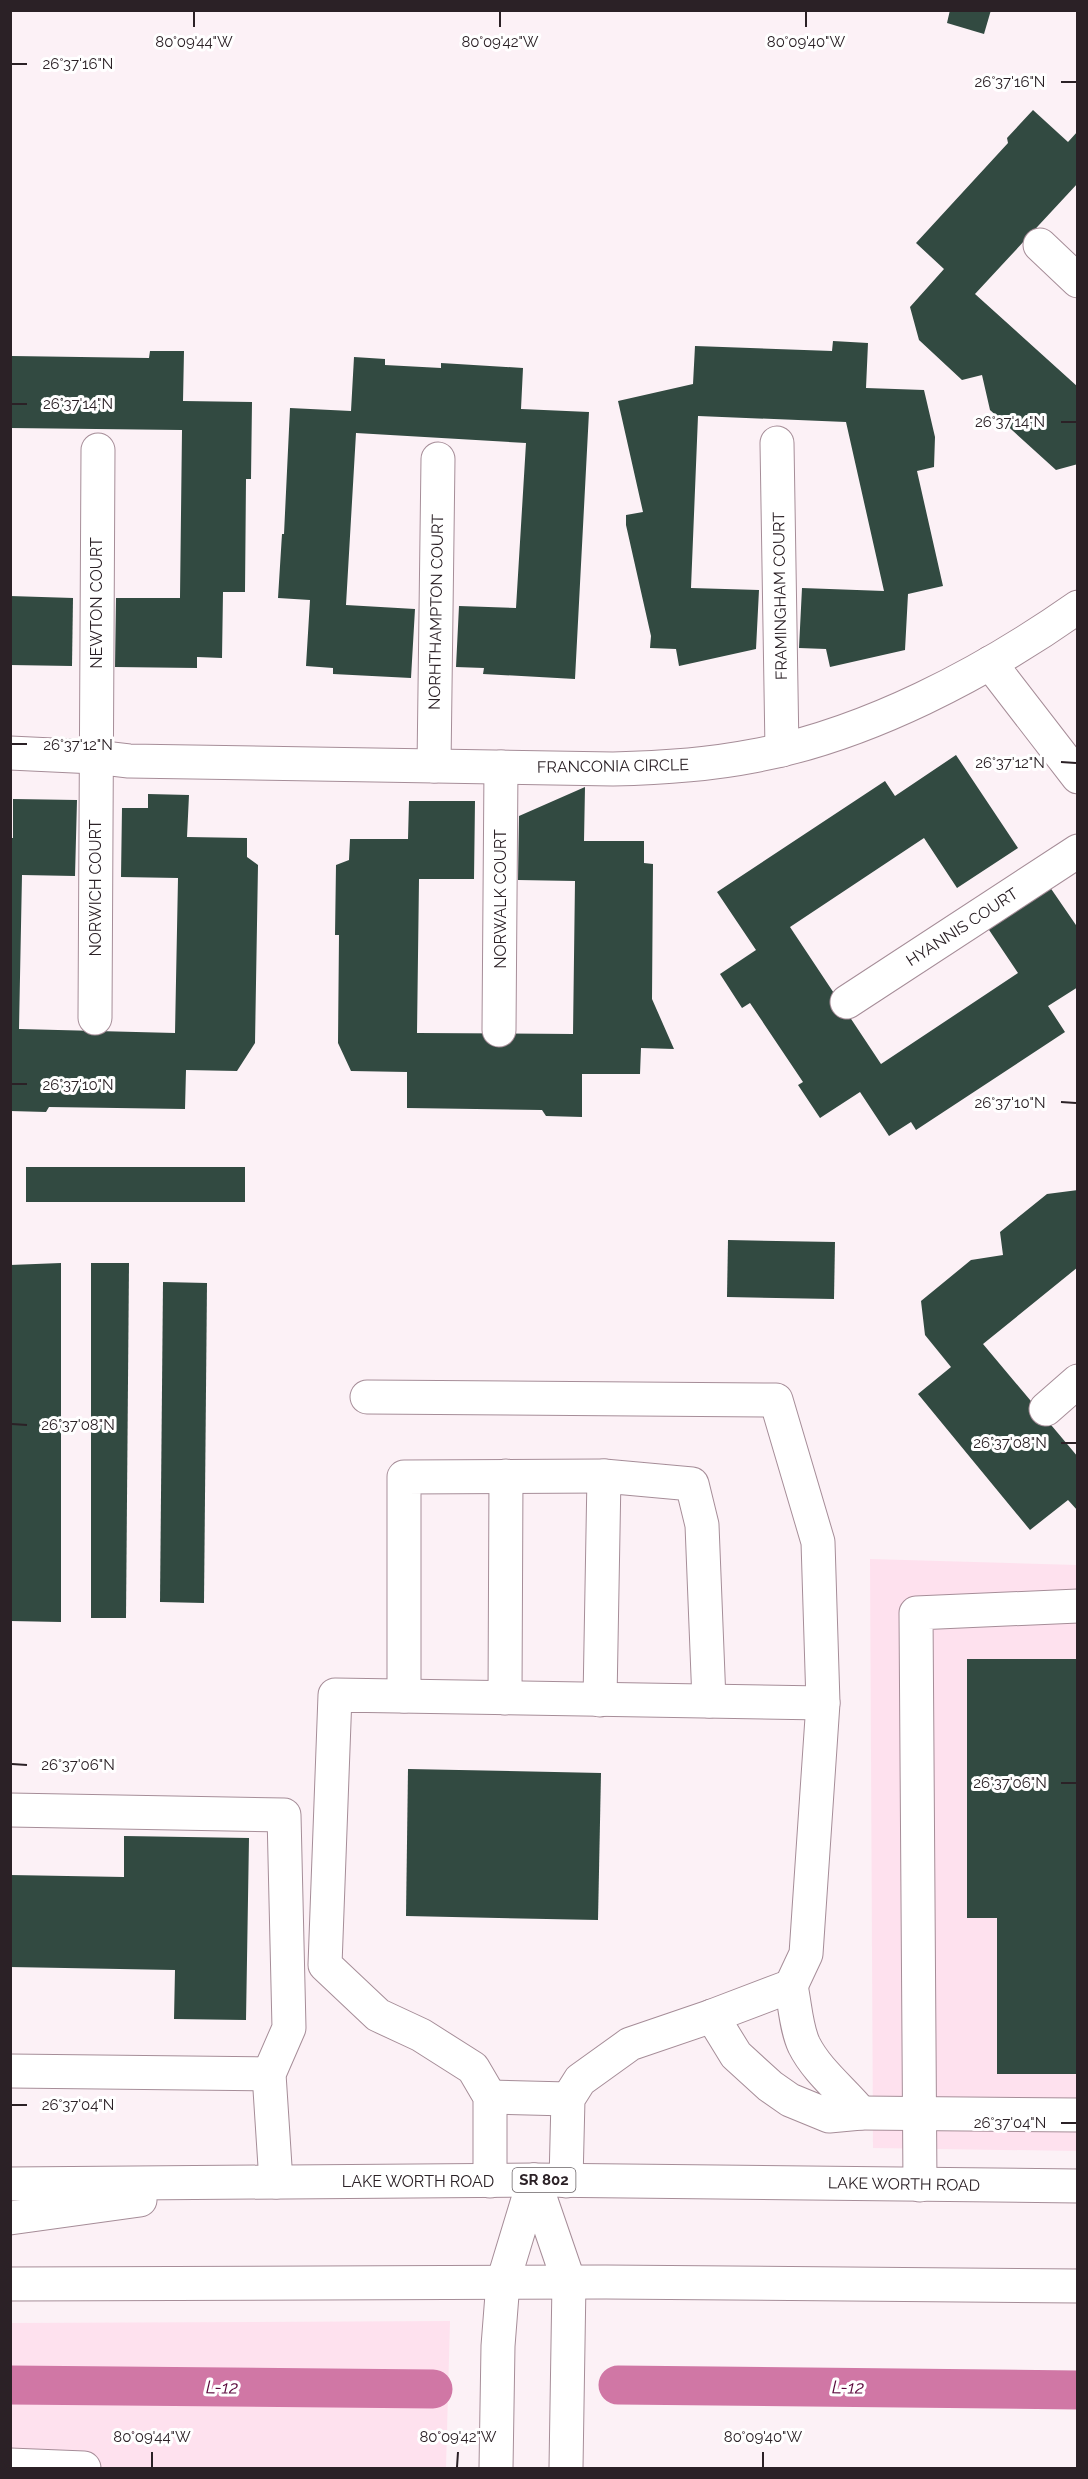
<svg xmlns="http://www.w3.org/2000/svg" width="1088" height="2479" viewBox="0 0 1088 2479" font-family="Raleway,sans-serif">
  <rect width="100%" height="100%" fill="#fcf1f6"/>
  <g fill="#fee1ee">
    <polygon points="870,1559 1077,1565 1077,2151 873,2148"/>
    <polygon points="450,2321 446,2468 11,2468 10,2323"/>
  </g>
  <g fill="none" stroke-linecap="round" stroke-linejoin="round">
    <g stroke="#d077a5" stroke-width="39">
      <polyline points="10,2385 433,2389"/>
      <polyline points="618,2385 1078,2390"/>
    </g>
  </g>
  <g fill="#324a41">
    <polygon points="950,10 991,10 984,34 947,23"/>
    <polygon points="1033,110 1068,142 1078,131 1078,183 975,294 1078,387 1078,464 1056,470 990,410 982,375 962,380 919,340 910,307 944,269 916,243 1008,143 1007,138"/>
    <polygon points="833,341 868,343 866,388 924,390 935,437 934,467 917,471 943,586 908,594 905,650 830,667 826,649 799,648 802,588 884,591 846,422 698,416 691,588 759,590 756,649 679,666 676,649 650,648 651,636 626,525 626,515 643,512 618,401 693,384 695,346 832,351"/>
    <polygon points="150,351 184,351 183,401 252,402 251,479 246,479 245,592 223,592 222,658 197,657 197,668 115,667 116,598 180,598 182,430 10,428 12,356 149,358"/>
    <polygon points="354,357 385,359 385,365 441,368 441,363 523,368 521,409 589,412 575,679 483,674 484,668 456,667 459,606 516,608 526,443 356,433 346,605 415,609 411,678 333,674 333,668 306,666 310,600 278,598 282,534 284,534 290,408 351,411"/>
    <polygon points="10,596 73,598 72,666 10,665"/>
    <polygon points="956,755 1018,848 957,888 924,838 790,927 881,1064 1018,973 981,918 1043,877 1078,928 1078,987 1048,1006 1065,1032 916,1130 911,1122 889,1136 860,1092 820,1118 798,1085 803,1082 750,1003 742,1008 720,974 756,950 717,892 885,781 895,796"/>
    <polygon points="585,787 584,841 644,841 644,863 653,864 652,999 674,1049 641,1048 640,1074 582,1074 582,1117 546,1116 542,1110 407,1108 407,1072 351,1071 338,1043 339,935 335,935 336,865 349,860 350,839 408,839 409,801 475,801 474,879 419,879 417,1033 573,1034 575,881 518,880 519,816"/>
    <polygon points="148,794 189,795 187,837 247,838 247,857 258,865 255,1043 237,1071 186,1070 185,1109 49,1107 46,1112 10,1111 10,838 13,838 13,799 77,800 75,876 22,875 19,1029 175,1033 178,878 121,877 122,808 148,808"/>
    <rect x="26" y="1167" width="219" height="35"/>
    <polygon points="1078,1190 1078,1267 983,1344 1078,1457 1078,1511 1068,1500 1030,1530 918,1394 951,1367 925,1335 921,1301 971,1260 1003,1255 1000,1232 1047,1194"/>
    <polygon points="728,1240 835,1242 834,1299 727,1297"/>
    <polygon points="61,1263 61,1622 10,1621 10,1265"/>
    <polygon points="91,1263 129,1263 126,1618 91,1618"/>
    <polygon points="163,1282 207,1283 204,1603 160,1602"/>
    <polygon points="967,1659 1078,1659 1078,2074 997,2074 997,1918 967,1918"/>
    <polygon points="408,1769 601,1773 598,1920 406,1916"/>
    <polygon points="124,1836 249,1838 246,2020 174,2019 175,1970 10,1967 10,1875 124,1877"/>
  </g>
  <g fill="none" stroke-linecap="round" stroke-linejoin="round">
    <defs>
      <g id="minor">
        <polyline points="1040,245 1078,281"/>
        <polyline points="777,443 782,750"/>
        <polyline points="990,663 1078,777"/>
        <path d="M10,753L95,757L129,761L613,769C660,768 707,765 753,756C867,735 984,673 1078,607"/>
        <polyline points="434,766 438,459"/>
        <polyline points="847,1002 1078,851"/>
        <polyline points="95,1018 98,450"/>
        <polyline points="499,1030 501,767"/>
        <polyline points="367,1397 776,1400 818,1542 823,1703 806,1954 791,1986 712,2016 630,2044 580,2080 568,2099 566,2181"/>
        <polyline points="1046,1409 1078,1381"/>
        <polyline points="404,1696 404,1477 604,1476"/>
        <polyline points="505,1698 506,1476"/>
        <polyline points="600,1700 604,1476 692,1484 702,1525 709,1701"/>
        <polyline points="10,1810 284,1815 289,2028 269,2074 276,2182"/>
        <path d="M712,2016L736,2055L770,2086L790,2100L829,2116L861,2113C842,2090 817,2071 804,2045C796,2028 795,2004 791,1986"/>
        <polyline points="10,2071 269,2074"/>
        <polyline points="490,2097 568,2099"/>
        <polyline points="861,2113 1078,2115"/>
        <polyline points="534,2180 569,2282 566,2468"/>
        <polyline points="490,2181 490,2097 473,2068 421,2035 378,2015 325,1965 335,1695 823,1703"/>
        <polyline points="920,2185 916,1613 1078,1606"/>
        <polyline points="10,2465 84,2468"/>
        <polyline points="496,2468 498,2346 503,2282 534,2180"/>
      </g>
      <g id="major">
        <polyline points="10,2184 534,2180 1078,2186"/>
        <polyline points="10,2218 140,2200"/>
        <polyline points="10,2284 606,2282 1078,2286"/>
      </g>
    </defs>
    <use href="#minor" stroke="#a68d98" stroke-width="35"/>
    <use href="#major" stroke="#a68d98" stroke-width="35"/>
    <use href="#minor" stroke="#fff" stroke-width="33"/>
    <use href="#major" stroke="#fff" stroke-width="33"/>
  </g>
  <path fill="none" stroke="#2b2126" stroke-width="2" d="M194,27V12M500,27V12M806,27V12M12,64H27M1061,82H1076M12,404H27M1061,422H1076M12,744H27M1061,762L1076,763M12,1084H27M1061,1102L1076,1103M12,1424L27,1425M1061,1443H1076M12,1764L27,1765M1061,1783H1076M12,2105H27M1061,2123H1076M152,2467V2452M457,2467L458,2452M763,2467V2452"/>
  <g text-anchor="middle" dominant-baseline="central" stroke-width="6" stroke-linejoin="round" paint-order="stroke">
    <rect fill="#fff" stroke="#6b6467" stroke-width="1.5" x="512.5" y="2168" width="63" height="24" rx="4.5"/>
    <g font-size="15" font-weight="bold" fill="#2b2126">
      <text x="544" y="2180">SR 802</text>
    </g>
    <g font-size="16" fill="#2b2126" stroke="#fff">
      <text transform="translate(780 596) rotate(-91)">FRAMINGHAM COURT</text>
      <text transform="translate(96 603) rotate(-90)">NEWTON COURT</text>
      <text transform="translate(436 612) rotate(-89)">NORHTHAMPTON COURT</text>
      <text transform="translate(613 766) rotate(-1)">FRANCONIA CIRCLE</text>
      <text transform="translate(95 888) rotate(-90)">NORWICH COURT</text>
      <text transform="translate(500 899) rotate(-90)">NORWALK COURT</text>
      <text transform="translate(962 927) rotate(-33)">HYANNIS COURT</text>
      <text x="418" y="2181">LAKE WORTH ROAD</text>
      <text transform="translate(904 2184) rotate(1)">LAKE WORTH ROAD</text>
    </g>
    <g font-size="18" font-style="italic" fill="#5a083b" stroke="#fff">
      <text transform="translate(222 2387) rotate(1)">L-12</text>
      <text transform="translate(848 2387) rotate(1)">L-12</text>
    </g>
  </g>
  <g font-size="15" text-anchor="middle" fill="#2b2126" stroke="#fff" stroke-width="6" stroke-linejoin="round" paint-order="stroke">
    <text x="194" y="47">80°09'44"W</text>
    <text x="500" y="47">80°09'42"W</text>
    <text x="806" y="47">80°09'40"W</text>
    <text x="78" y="69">26°37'16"N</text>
    <text x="1010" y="87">26°37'16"N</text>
    <text x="78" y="409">26°37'14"N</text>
    <text x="1010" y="427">26°37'14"N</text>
    <text x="78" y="750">26°37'12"N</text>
    <text x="1010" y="768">26°37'12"N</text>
    <text x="78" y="1090">26°37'10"N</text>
    <text x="1010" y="1108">26°37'10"N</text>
    <text x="78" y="1430">26°37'08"N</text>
    <text x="1010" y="1448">26°37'08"N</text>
    <text x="78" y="1770">26°37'06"N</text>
    <text x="1010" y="1788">26°37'06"N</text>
    <text x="78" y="2110">26°37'04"N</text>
    <text x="1010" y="2128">26°37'04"N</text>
    <text x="152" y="2442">80°09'44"W</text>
    <text x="458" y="2442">80°09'42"W</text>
    <text x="763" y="2442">80°09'40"W</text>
  </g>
  <rect width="1088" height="2479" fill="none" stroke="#2b2126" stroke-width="24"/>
</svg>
